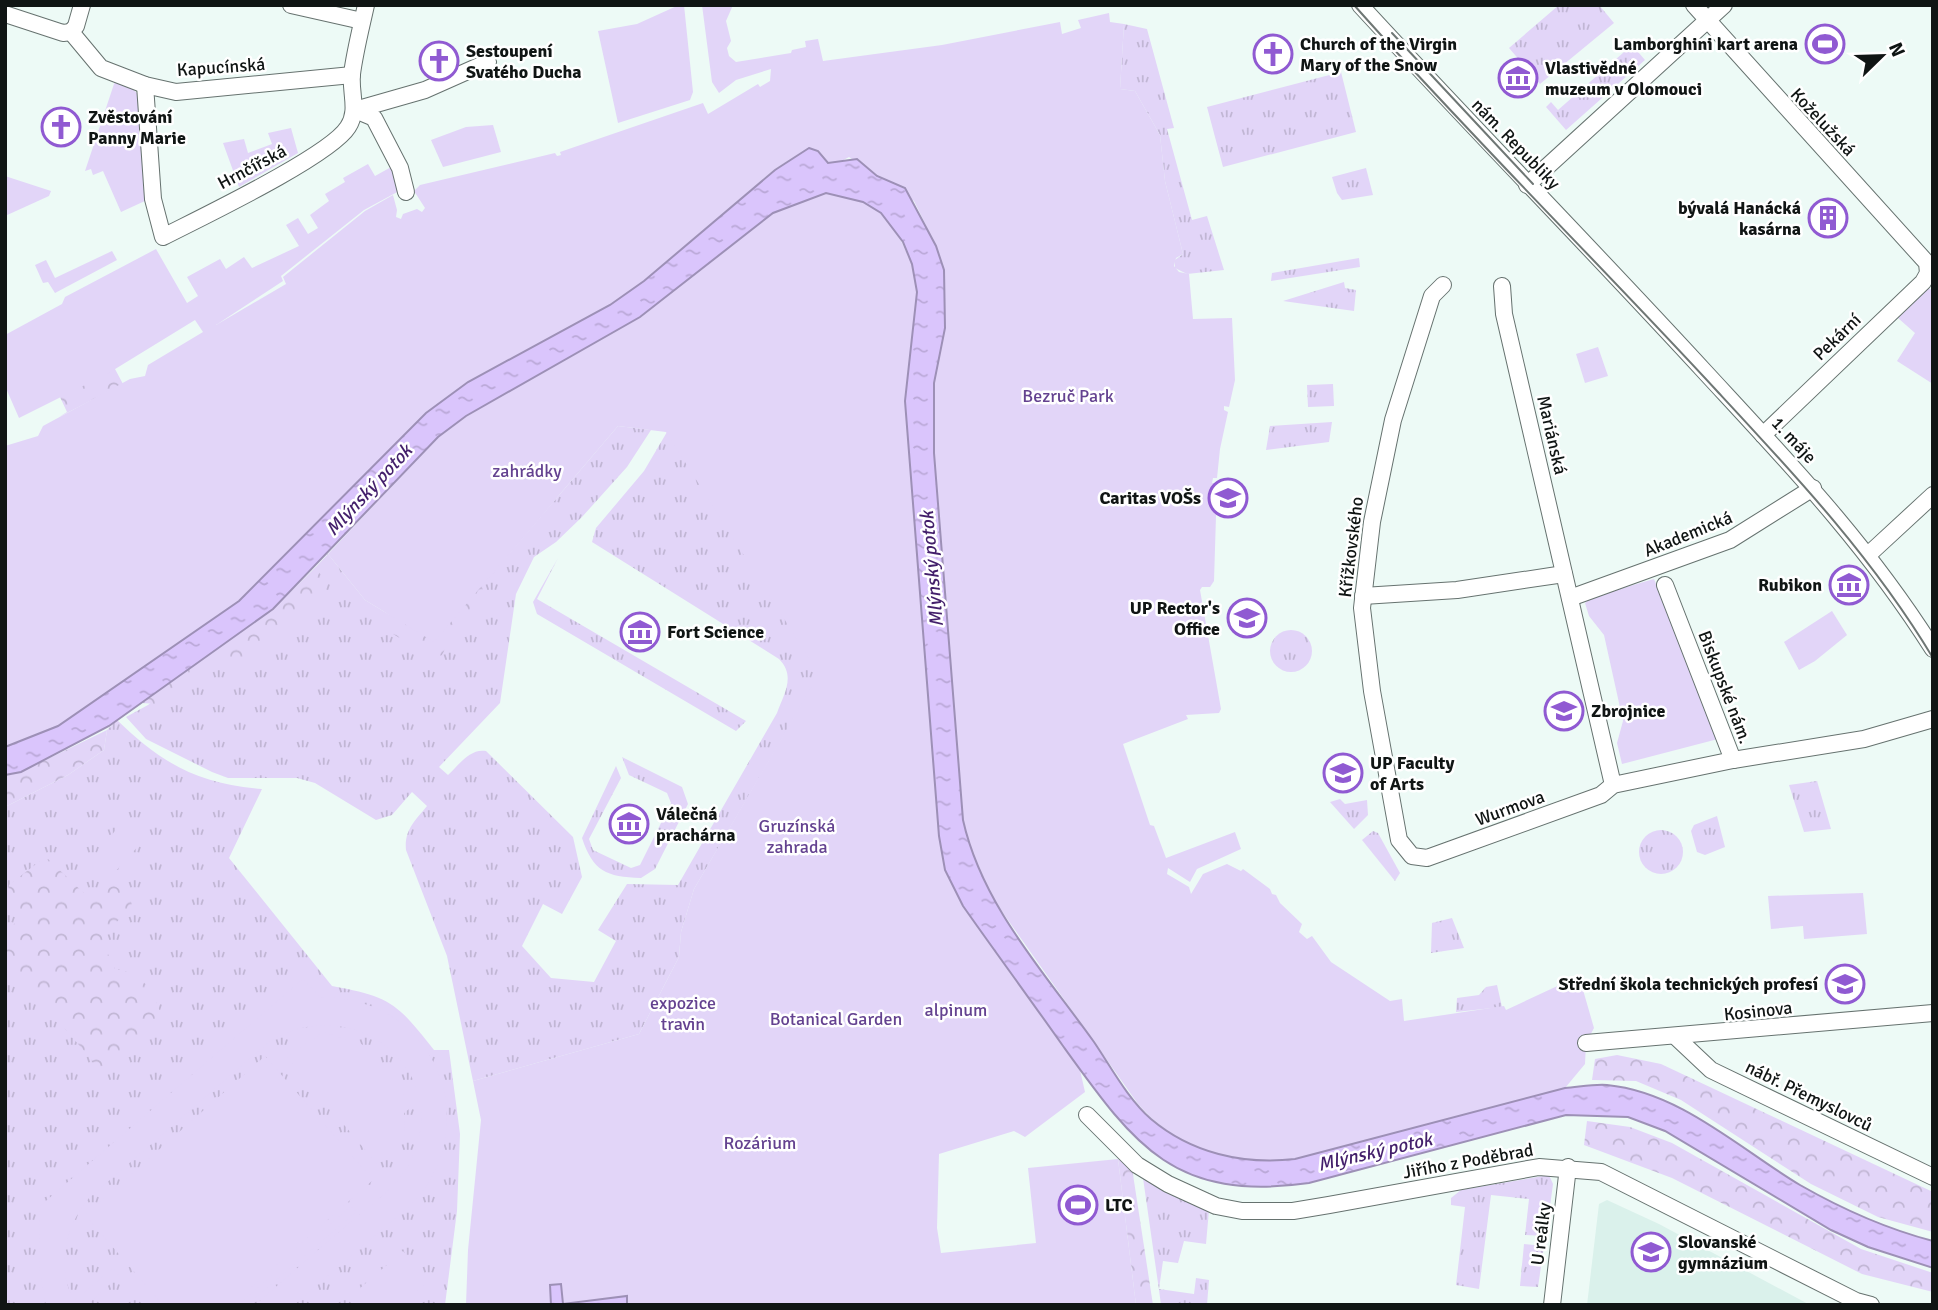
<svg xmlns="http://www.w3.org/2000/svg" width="1938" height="1310" viewBox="0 0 1938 1310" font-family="Signika,sans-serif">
  <defs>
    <pattern id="grass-tufts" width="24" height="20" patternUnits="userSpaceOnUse" patternTransform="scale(1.75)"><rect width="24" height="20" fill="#e2d5f8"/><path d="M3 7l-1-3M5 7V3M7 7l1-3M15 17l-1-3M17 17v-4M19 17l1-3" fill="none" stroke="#c1b6d4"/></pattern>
    <pattern id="forest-crowns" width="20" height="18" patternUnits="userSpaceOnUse" patternTransform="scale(1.75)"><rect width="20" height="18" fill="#e2d5f8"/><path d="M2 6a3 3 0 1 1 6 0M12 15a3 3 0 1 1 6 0" fill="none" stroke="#c1b6d4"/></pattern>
    <pattern id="water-ripples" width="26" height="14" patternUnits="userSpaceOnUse" patternTransform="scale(1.75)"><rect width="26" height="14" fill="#dac5fc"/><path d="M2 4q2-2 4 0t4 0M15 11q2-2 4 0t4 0" fill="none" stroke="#baa8d7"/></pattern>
  </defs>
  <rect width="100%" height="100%" fill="#edfaf6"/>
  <polygon fill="#daf1eb" points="1607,1200 1659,1224 1810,1305 1587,1305 1599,1204"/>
  <g fill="url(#grass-tufts)">
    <polygon points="1559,5 1599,5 1614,23 1540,84 1509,48"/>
    <polygon points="1124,24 1147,29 1174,128 1167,129 1192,220 1207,216 1224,270 1187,274 1175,268 1175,260 1183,254 1165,181 1160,135 1135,91 1120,89"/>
    <polygon points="1632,45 1645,60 1566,130 1546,107 1551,102 1558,110"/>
    <polygon points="1341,72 1356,132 1223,167 1207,107"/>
    <polygon points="1366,168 1373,195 1342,200 1337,193 1332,177"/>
    <polygon points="1359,258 1360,267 1271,281 1272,273"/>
    <polygon points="1344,282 1345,288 1356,290 1354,311 1283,301"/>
    <polygon points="1333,384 1334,406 1308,407 1307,385"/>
    <polygon points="1332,422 1329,442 1266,450 1270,426"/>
    <path d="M618,426L651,430L627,467L582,517L556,542L534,557L516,594L500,703L439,767L448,775C459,765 470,748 486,751L573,837L582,877L562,914L543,904L522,946L551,978L594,982L616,941L598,930L627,884L678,885L777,713C784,694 796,676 779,659L592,542L596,528L644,471L667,432L820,674L694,889L681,932L679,957L639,1034L473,1081L447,956L406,850C404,830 415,821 427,806L412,792L392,815L376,820L315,783L297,778H228L212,772L146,739L126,717L148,705L296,588L328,554L365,600L434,642Z"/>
    <polygon points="558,558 537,599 746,721 736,731 537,614 533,602"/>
    <circle cx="1291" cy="651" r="21"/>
    <path d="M117,720C162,764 199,784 262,789L229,858L332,986C391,997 397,1003 434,1050H449L460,1134L457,1211L445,1305H5V807L68,775L104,750L107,730Z"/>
    <path d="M622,757L682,787L688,804L655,869L641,878C606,877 593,871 582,838L616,766L621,778L589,839L593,850L631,868L640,865L671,803L667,793L629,775Z"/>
    <polygon points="1817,781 1831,829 1804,832 1789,785"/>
    <polygon points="1340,799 1345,804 1367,800 1368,815 1354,829 1330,802"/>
    <polygon points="1717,816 1725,847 1705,855 1697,852 1691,831 1694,825"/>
    <circle cx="1661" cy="852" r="22"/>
    <polygon points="1373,831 1378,833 1400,873 1395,881 1362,840"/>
    <polygon points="1452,918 1464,948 1431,953 1432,923"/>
    <polygon points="1497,985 1502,1007 1456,1012 1457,998 1479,995 1486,987"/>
    <polygon points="1549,1175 1553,1184 1546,1236 1525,1235 1529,1199 1491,1195 1479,1289 1456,1285 1465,1207 1451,1205 1451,1198 1461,1190"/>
    <polygon points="1143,1178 1209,1210 1206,1244 1184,1241 1178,1263 1163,1261 1159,1289 1194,1294 1196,1278 1209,1280 1207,1305 1161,1305 1159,1290"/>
    <polygon points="1524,1244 1544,1246 1538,1287 1520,1286"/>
  </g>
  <g fill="url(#forest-crowns)">
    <polygon points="102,369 115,369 123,384 59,417 67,412 60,397"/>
    <path d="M556,499L482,587C491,619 477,612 457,626C447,632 448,646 442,655L433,659L423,653L419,640H403L393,634L389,615L360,593Z"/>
    <polygon points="316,567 325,582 325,593 256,654 235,668 219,660 156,704 142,703 272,610"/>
    <polygon points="5,714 23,771 107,730 104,750 68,775 5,807"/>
    <path d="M48,859L90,899L100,897L107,881L129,895L132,905L106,934L108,954L115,969C146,973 157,996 163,1024L103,1073L5,959V932L21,918L6,900L9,885L40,861Z"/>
    <polygon points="1617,1055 1661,1064 1933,1192 1933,1232 1878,1217 1811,1184 1681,1100 1636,1081 1592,1080 1595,1059"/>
    <polygon points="1587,1121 1630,1127 1672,1143 1861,1249 1933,1273 1933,1292 1862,1274 1672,1178 1584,1145"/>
    <polygon points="1118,1159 1132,1168 1153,1305 1136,1305"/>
  </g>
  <g fill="#e2d5f8">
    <polygon points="679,5 684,5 693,92 690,100 618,123 598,31 637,24"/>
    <path d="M702,5H733L726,21L731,41L727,48L729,56L736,62L791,53L792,50L806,47L805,41L818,39L823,61L942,45L1060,22L1062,34L1081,28L1078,20L1109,13L1110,22L1124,24L1120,89L1135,91L1160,135L1165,181L1183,254L1176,258L1174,266L1179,272L1189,274L1193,319L1232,318L1235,380L1229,407L1224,406V410L1228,412L1220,449L1217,478H1213L1212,483L1217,484L1214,581L1210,587H1202L1200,590L1221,709L1219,713L1186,715L1188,719L1123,744L1150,825L1154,826L1166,858L1235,832L1241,849L1197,869L1190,882L1168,868L1167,874L1189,887L1191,894L1203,874L1227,864L1241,871L1243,869L1270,889L1272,894L1276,895L1280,903L1302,924L1299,932L1307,939L1312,936L1331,962L1390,1001L1402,999L1404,1021L1504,1006L1506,1010L1579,976L1594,1028L1586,1043L1585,1064L1565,1088L1294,1159C1237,1166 1177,1150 1138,1104L993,899L971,851L963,820L934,453V383L945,328L944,270L936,246L914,201L849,157L838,163H828L818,151L801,153L775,169L644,281L610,305L468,382L239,601L58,726L5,747V446L38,436L43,426L130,379L145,376L148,365L203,332L195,320L107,374L19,418L5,386V335L62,304L65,297L156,249L187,303L198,296L187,277L220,259L226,269L244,257L252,268L299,246L286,225L298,218L308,234L318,228L310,215L329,201L325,194L345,182L343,178L368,164L375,176L393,166L401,190L364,210L281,276L283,281L216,325L286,284L283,277L365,211L393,195L397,210L396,217L401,219L403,214L417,209L422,212L425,208L414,191L420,185L555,153L557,156L561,155L560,152L703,103L708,114L758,84L760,87L770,81L771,69L736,80L719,93L712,82Z"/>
    <polygon points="115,81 128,85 139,95 147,200 121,212 103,171 93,175 91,169 85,171"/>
    <polygon points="493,125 501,152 443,167 431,140 466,127"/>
    <polygon points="291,128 298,153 239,187 223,143 244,139 248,153 272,144 268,133"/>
    <polygon points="5,176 51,191 49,196 5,216"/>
    <polygon points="826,193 863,202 881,213 895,228 912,264 917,292 905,401 939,836 945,870 963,906 1080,1070 1085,1092 1025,1137 1014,1131 939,1154 937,1228 941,1253 1036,1243 1028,1168 1118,1159 1136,1305 466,1305 468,1250 481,1120 473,1081 639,1034 679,957 681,932 694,889 819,674 666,432 618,426 434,642 365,600 328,554 438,437 466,416 640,317 773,213"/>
    <polygon points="112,251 117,260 55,293 48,282 43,283 35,265 46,260 55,278"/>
    <polygon points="1927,288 1933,290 1933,384 1897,361 1915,333 1898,318"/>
    <polygon points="1598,347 1608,376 1585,383 1576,354"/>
    <polygon points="1654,579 1718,739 1622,764 1617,743 1623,721 1604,635 1589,616 1585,603 1592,597"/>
    <polygon points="1832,611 1847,635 1815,661 1799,670 1784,642"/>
    <polygon points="120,825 141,843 107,881 87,864"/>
    <polygon points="1863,893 1867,934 1804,939 1803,926 1771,929 1768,896"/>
    <path d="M303,979L320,997C363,998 399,1012 425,1048C457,1093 453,1154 419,1196C408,1210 392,1220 379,1232C351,1256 322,1280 294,1305H255C286,1278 317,1251 348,1224C370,1205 399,1187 411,1160C455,1068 350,990 269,1042L89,1198C65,1226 56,1268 74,1301L113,1268L119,1276L87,1305H46L39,1267L40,1206Z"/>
    <polygon points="323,1032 348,1040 354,1035 413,1106 404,1113 405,1139 377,1164 287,1057"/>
    <polygon points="265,1056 373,1180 231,1305 163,1305 85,1215"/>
    <polygon points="351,1206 356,1212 247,1305 238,1305"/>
    <polygon points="403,1251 429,1281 400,1305 373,1305 359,1289"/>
  </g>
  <g fill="url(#water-ripples)" stroke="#9d90b6" stroke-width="2">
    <path d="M809,148L818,151L828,163L857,159L877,176L905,188L936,246L944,270L945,328L934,383V453L963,820C982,905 1044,972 1094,1042C1111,1067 1128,1099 1151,1119C1191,1153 1243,1165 1295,1159L1565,1088C1579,1087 1593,1084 1607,1085C1680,1092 1740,1149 1800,1185C1842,1209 1887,1229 1933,1241V1268L1868,1247L1831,1230L1665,1131L1628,1117L1566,1115L1309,1183C1174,1202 1135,1146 1063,1046C1030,999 996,953 963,906L945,870L939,836L905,401L917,292L912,264L903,242L881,213L863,202L826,193L773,213L640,317L466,416L438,437L273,609L109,726L21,772L5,775V747L58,726L239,601L426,413L468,382L610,305L644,281L775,170Z"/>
    <polygon points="561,1284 563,1304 627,1296 627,1305 551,1305 550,1285"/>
  </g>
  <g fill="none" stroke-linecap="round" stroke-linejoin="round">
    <defs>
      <g id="street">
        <polyline points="291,5 362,21"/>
        <path d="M1360,5C1474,129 1591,248 1705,372C1789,463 1866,543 1933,649"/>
        <polyline points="1694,5 1927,263 1928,273 1923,282 1763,435"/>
        <polyline points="5,14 63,33 71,32"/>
        <polyline points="71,32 101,68 145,85 176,92 352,75"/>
        <polyline points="71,32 76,26 82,5"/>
        <path d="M145,85L153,199L163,237C200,218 330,156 348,127C359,110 350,93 352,74C355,51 361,28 366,5"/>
        <polyline points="355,110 425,90 488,62"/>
        <polyline points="355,110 374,118 400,168 406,192"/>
        <polyline points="1527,185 1724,5"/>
        <polyline points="1443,285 1432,296 1393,420 1372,522 1362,608 1372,691 1399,840 1412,856 1427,858 1601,795 1613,785 1733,760 1864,739 1933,719"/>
        <polyline points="1502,286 1504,314 1613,785"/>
        <polyline points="1868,555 1933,495"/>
        <polyline points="1665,585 1733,760"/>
        <polyline points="1363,596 1457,590 1564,574"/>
        <polyline points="1570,598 1730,540 1813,488"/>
        <polyline points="1677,1038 1711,1070 1933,1177"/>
        <polyline points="1586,1043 1933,1013"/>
        <polyline points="1087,1115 1137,1165 1168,1184 1216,1206 1242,1211 1293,1211 1329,1205 1539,1167 1601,1172 1856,1301 1871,1305"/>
        <polyline points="1552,1305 1568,1167"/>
      </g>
    </defs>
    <use href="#street" stroke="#66726f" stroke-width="18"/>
    <use href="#street" stroke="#fff" stroke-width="16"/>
    <g stroke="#6f7775" stroke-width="2">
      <path d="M1354,5C1471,137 1597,261 1717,391C1796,476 1873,558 1933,658"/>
      <polyline points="1392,33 1533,184"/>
    </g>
  </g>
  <defs>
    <symbol id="stadium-ring" viewBox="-11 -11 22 22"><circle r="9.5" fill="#fff" stroke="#905ad2" stroke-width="1.5"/><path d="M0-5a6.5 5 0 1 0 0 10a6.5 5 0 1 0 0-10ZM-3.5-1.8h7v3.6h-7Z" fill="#905ad2"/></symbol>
    <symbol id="church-ring" viewBox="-11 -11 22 22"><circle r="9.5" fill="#fff" stroke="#905ad2" stroke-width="1.5"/><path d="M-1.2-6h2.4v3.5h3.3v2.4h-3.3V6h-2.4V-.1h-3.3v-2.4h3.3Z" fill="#905ad2"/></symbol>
    <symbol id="museum-ring" viewBox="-11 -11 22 22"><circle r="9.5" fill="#fff" stroke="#905ad2" stroke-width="1.5"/><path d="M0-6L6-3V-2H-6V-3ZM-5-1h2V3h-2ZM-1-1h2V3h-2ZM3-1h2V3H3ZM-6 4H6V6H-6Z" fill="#905ad2"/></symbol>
    <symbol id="building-ring" viewBox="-11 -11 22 22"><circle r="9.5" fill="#fff" stroke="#905ad2" stroke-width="1.5"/><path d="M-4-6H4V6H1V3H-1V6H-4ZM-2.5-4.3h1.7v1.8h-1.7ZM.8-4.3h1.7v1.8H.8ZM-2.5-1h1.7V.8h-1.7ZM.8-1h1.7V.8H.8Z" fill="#905ad2"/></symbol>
    <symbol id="university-ring" viewBox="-11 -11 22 22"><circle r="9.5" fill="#fff" stroke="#905ad2" stroke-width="1.5"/><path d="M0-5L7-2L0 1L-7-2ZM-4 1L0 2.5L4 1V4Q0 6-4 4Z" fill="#905ad2"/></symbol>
  </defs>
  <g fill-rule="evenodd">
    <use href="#stadium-ring" x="1803" y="22" width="44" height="44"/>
    <use href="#church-ring" x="1251" y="32" width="44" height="44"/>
    <use href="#church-ring" x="417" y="39" width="44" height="44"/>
    <use href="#museum-ring" x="1496" y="56" width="44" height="44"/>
    <use href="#church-ring" x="39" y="105" width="44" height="44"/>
    <use href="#building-ring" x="1806" y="196" width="44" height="44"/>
    <use href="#university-ring" x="1206" y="476" width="44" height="44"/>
    <use href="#museum-ring" x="1827" y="563" width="44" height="44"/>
    <use href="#university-ring" x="1225" y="596" width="44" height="44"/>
    <use href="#museum-ring" x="618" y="610" width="44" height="44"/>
    <use href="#university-ring" x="1542" y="689" width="44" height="44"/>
    <use href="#university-ring" x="1321" y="751" width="44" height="44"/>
    <use href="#museum-ring" x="607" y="802" width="44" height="44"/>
    <use href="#university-ring" x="1823" y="962" width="44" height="44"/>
    <use href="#stadium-ring" x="1056" y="1183" width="44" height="44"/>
    <use href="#university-ring" x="1629" y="1230" width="44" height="44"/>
  </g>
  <g text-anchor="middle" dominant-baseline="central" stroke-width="5" stroke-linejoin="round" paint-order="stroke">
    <g font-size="18" font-weight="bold" fill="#101514" stroke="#fff" text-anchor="start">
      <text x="1300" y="44">Church of the Virgin<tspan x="1300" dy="21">Mary of the Snow</tspan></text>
      <text x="1798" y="44" text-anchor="end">Lamborghini kart arena</text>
      <text x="466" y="51">Sestoupení<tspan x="466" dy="21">Svatého Ducha</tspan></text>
      <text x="1545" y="68">Vlastivědné<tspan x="1545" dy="21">muzeum v Olomouci</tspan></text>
      <text x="88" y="117">Zvěstování<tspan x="88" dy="21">Panny Marie</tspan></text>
      <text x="1801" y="208" text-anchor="end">bývalá Hanácká<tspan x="1801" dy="21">kasárna</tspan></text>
      <text x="1201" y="498" text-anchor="end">Caritas VOŠs</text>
      <text x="1822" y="585" text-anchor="end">Rubikon</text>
      <text x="1220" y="608" text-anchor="end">UP Rector's<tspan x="1220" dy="21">Office</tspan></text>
      <text x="667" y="632">Fort Science</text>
      <text x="1591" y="711">Zbrojnice</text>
      <text x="1370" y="763">UP Faculty<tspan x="1370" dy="21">of Arts</tspan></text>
      <text x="656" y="814">Válečná<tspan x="656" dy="21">prachárna</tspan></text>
      <text x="1818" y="984" text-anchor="end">Střední škola technických profesí</text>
      <text x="1105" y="1205">LTC</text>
      <text x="1678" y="1242">Slovanské<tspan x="1678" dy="21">gymnázium</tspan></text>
    </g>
    <g font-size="18" fill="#101514" stroke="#fff">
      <text transform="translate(221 67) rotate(-4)">Kapucínská</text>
      <text transform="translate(1823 122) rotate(47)">Koželužská</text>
      <text transform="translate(1516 144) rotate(46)">nám. Republiky</text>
      <text transform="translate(252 167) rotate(-28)">Hrnčířská</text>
      <text transform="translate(1837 337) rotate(-44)">Pekární</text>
      <text transform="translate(1552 435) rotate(77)">Mariánská</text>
      <text transform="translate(1794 440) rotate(47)">1. máje</text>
      <text transform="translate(1688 534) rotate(-22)">Akademická</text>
      <text transform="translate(1351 547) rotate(-83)">Křížkovského</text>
      <text transform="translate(1725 687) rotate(69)">Biskupské nám.</text>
      <text transform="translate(1510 808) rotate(-20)">Wurmova</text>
      <text transform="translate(1758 1011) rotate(-6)">Kosinova</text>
      <text transform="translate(1809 1096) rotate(26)">nábř. Přemyslovců</text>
      <text transform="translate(1468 1161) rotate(-10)">Jiřího z Poděbrad</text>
      <text transform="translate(1541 1234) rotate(-83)">U reálky</text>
    </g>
    <g font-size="18" fill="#644290" stroke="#fff">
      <text x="1068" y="396">Bezruč Park</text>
      <text x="527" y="471">zahrádky</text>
      <text x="797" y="826">Gruzínská<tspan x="797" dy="21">zahrada</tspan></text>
      <text x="683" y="1003">expozice<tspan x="683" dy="21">travin</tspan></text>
      <text x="956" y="1010">alpinum</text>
      <text x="836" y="1019">Botanical Garden</text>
      <text x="760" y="1143">Rozárium</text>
    </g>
    <g font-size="19" font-style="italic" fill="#431f6b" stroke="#fff">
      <text transform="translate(369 490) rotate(-47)">Mlýnský potok</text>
      <text transform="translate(932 569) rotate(-95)">Mlýnský potok</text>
      <text transform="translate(1375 1152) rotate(-13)">Mlýnský potok</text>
    </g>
  </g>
  <rect width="1938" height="1310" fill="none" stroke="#101514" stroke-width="14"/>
  <g transform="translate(1882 56) rotate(67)" stroke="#ffffff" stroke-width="5" paint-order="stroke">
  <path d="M0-5L12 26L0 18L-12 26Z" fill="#101514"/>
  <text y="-10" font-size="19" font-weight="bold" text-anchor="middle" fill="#101514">N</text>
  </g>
</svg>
